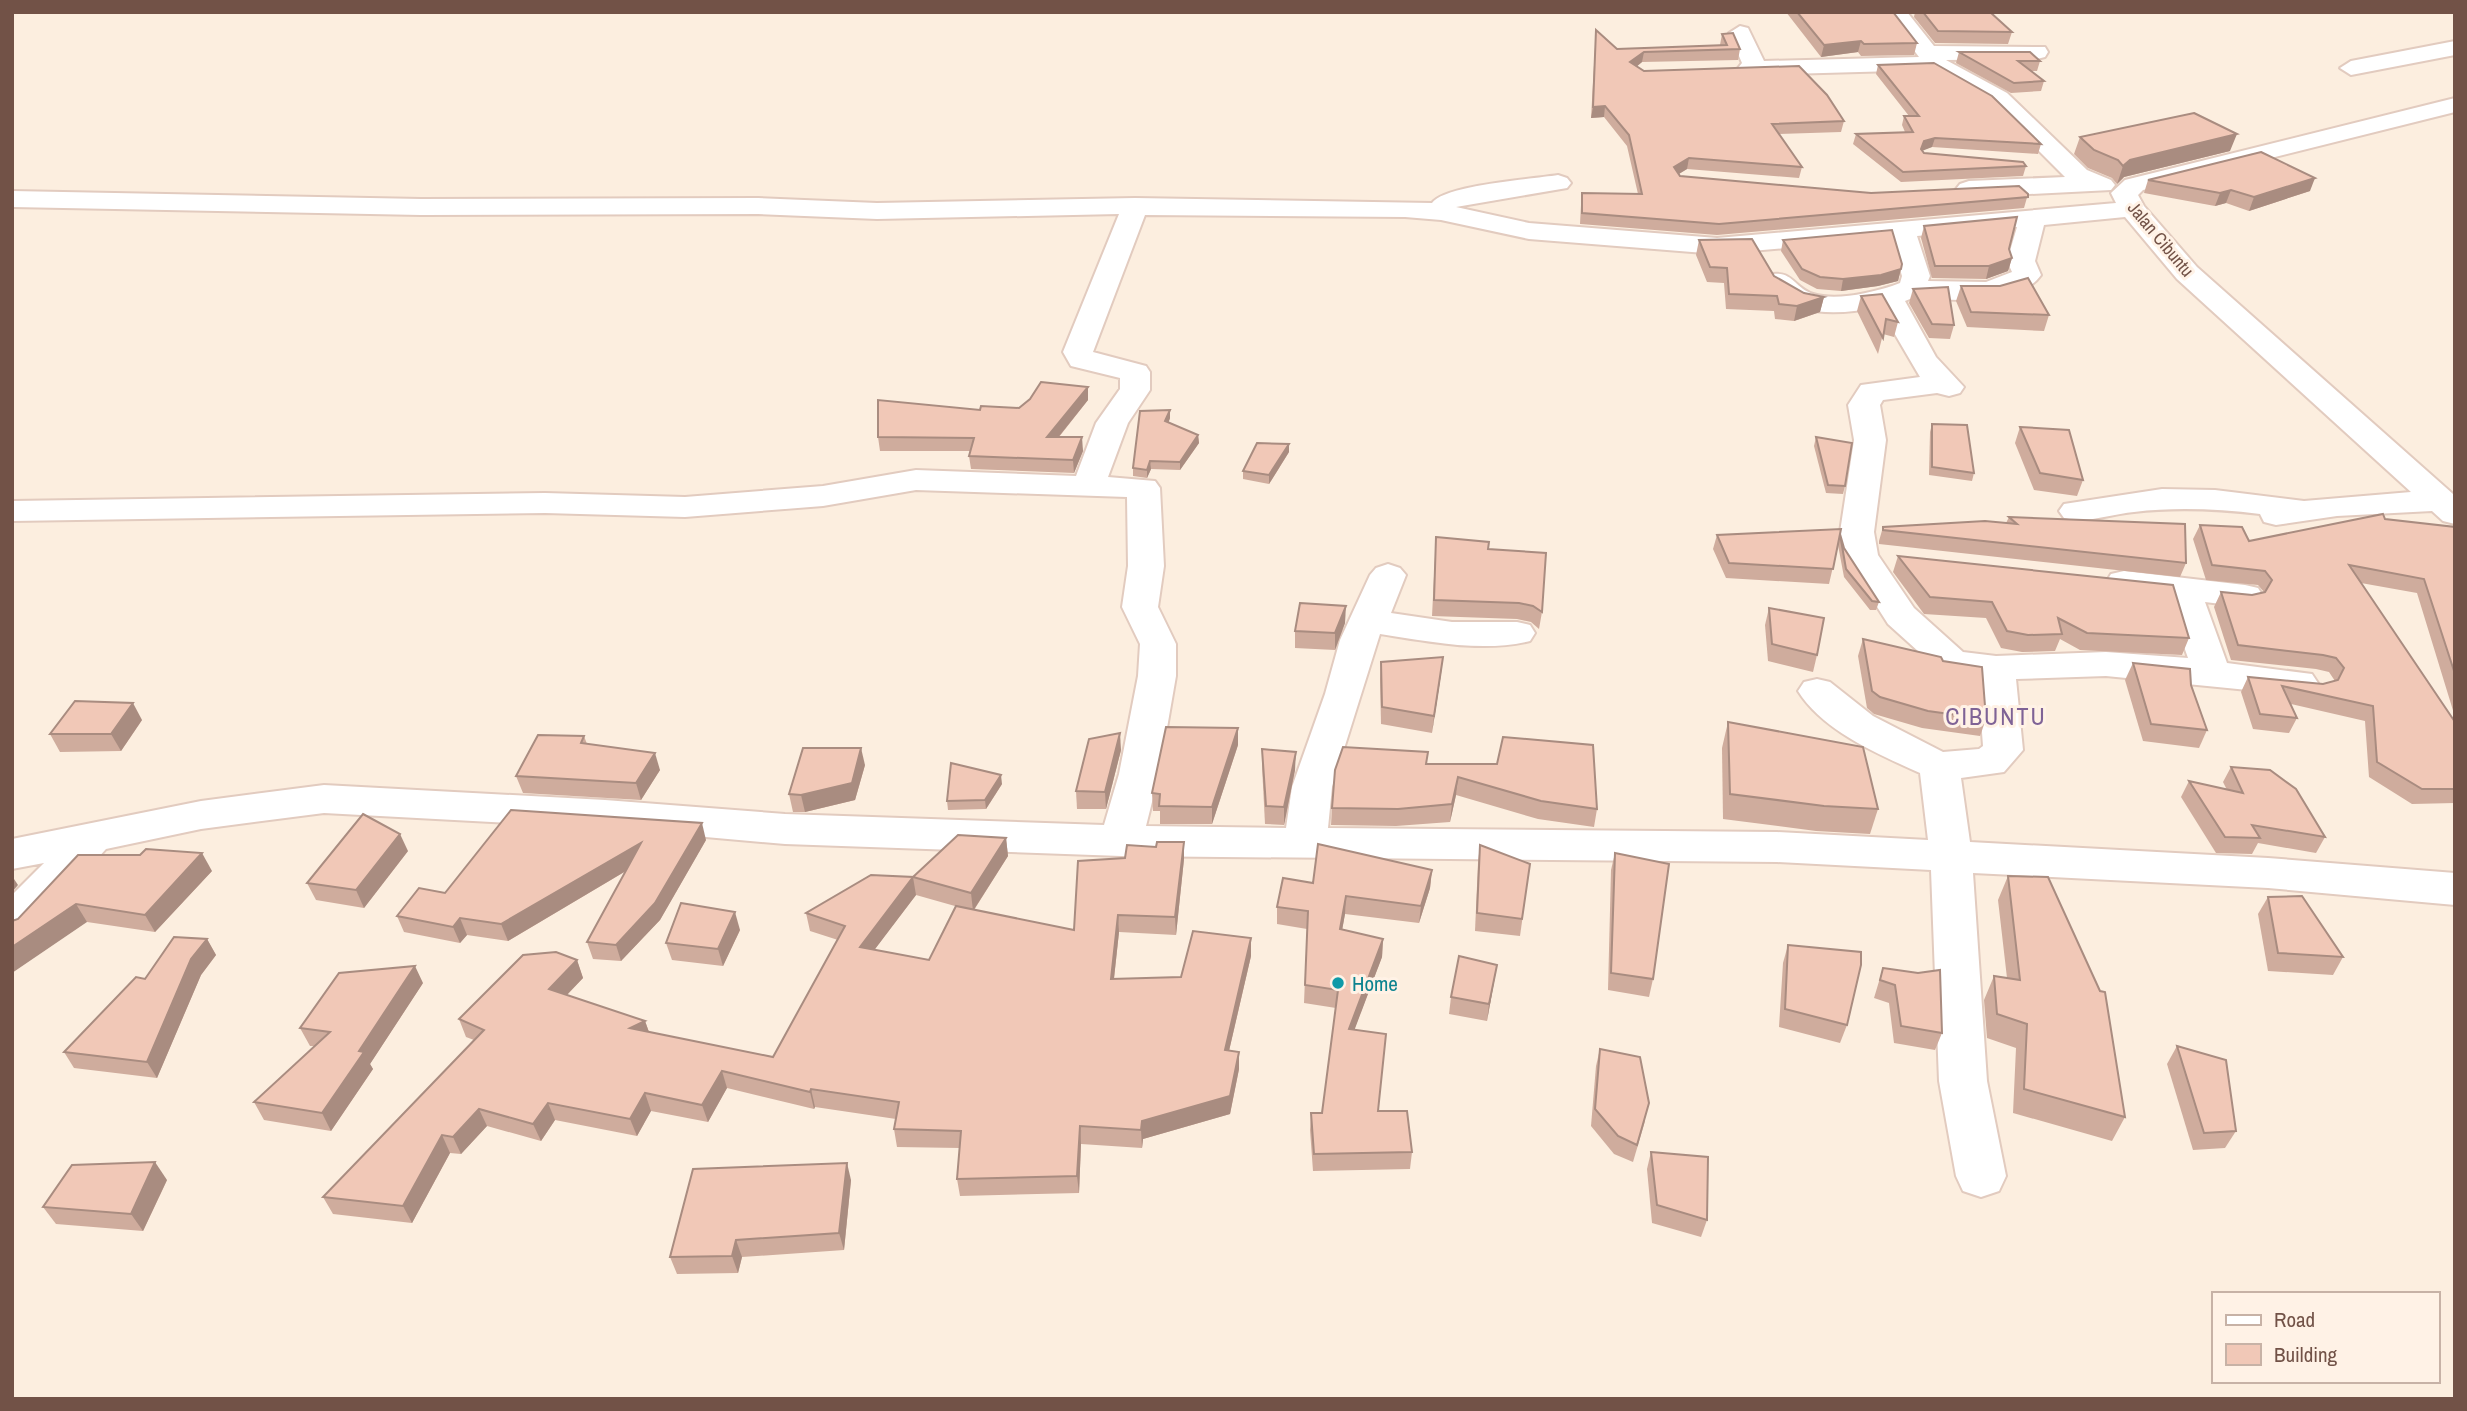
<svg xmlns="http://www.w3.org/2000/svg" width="2467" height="1411" viewBox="0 0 2467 1411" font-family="'Archivo Narrow',sans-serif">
  <rect width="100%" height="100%" fill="#fceedf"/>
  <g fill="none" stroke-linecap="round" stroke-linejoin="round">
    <defs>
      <g id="minor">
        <polygon points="1885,12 1907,12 1934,46 2045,47 2048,52 2045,57 2037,59 1946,60 2007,93 2087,170 2111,180 2115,185 2111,190 1969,197 1960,194 1956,189 1960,184 1969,181 2065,177 1991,103 1932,70 1749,75 1738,68 1742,63 1729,33 1740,26 1748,28 1764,61 1919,57"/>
        <polygon points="2455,41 2455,55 2351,75 2340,68 2351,61"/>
        <path d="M2455,98V112L2143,190L2138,195L2144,206L2197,267L2453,494L2455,524L2443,521L2432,511L2337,516L2276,525L2264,522L2260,514C2218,509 2176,507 2134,512C2111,514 2086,524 2064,518L2059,511L2064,504L2162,489L2215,490L2304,501L2411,492L2177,279L2125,217L2044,225L2035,261L2041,275C2018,308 1949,300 1915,297L1905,301L1936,357L1964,387L1960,393L1949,396L1937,393L1883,400L1880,405L1886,440L1874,532L1878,555L1914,608L1963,652L1996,656L2106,652L2188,658L2167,598L2111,590L2106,582L2111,574L2124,571L2245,585L2258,588L2263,596L2258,604L2245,607L2205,602L2227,663L2312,674L2318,683L2312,692L2299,695L2106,676L2016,679L2023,750L2004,772L1961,778L1970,842L2268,858L2455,873V905L2268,888L1973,873L1987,1081L2006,1176L1999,1191L1981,1197L1963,1191L1956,1176L1939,1081L1931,870L1777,862L1121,856L785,844L605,828L324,813L201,829L106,849L28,935L12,939V895L44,863L12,869V839L201,801L324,785L605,800L785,814L1104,825L1119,774L1138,676L1140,644L1122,607L1128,566L1127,497L916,490L823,506L685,517L545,513L12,521V501L545,493L685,497L823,486L916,470L1076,476L1096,423L1120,389V378L1071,366L1063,352L1119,214L877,219L758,214L421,215L12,207V191L421,199L758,198L877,203L1135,198L1432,203C1444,185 1533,179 1558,175L1567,178L1571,183L1567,188L1456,207L1529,223L1717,238L2116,203L2111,193L2125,180ZM1145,215L1405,217L1441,220L1529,239L1717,254L1891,239L1902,276L1900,283L1892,286C1870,293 1836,301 1813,294C1794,288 1792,269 1769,275L1765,281C1791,319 1839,315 1879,307L1920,377L1861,385L1848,405L1854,440L1840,532L1844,555L1888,624L1939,670L1978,678L1983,746L1979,749L1943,752L1873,716L1830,682L1817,679L1804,682L1798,691C1823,731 1878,754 1920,773L1928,840L1777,832L1328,828L1332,787L1380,634C1427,641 1482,653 1530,641L1535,633L1530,625L1517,622H1452L1391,613L1406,575L1400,568L1388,564L1376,568L1370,575L1340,640L1325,694L1292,787L1286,828L1146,826L1159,774L1176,676V644L1158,607L1164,566L1160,488L1155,481L1108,477L1128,423L1150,390V372L1146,366L1093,352ZM2017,227L2007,261L2012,272L1986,282L1928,281L1930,276L1917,236Z"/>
      </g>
    </defs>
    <use href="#minor" stroke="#e2cbbf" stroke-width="4"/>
    <use href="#minor" fill="#fff" fill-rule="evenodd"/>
  </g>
  <g fill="#cfac9d" fill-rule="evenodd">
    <polygon points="1786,12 1893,12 1917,43 1914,55 1861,56 1858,52 1821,57"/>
    <polygon points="1915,12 1990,12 2012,32 2008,44 1935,43 1914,17"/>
    <polygon points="1596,30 1617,49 1720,45 1722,34 1740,49 1738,60 1642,62 1637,66 1644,71 1844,121 1841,132 1779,134 1802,167 1799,178 1687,169 1679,174 1680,176 1871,193 2028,194 2024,208 1717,235 1580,224 1581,205 1582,193 1638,194 1627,146 1604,117 1591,118"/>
    <polygon points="1959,52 2040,61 2037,71 2031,71 2044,81 2041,91 2011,93 1956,63"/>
    <polygon points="1878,65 2041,144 2038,154 1932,147 1922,150 1924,153 2026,166 2023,176 1901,182 1853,144 1856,134 1905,132 1902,125 1904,116 1909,116 1876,74"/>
    <polygon points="2080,137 2230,151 2124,177 2117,184 2112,178 2088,168 2074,154"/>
    <polygon points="2148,180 2310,191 2249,211 2226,203 2215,206 2144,193"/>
    <polygon points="1924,226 2009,249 2012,258 2008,271 1986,279 1932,278 1921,238"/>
    <polygon points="1699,240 1774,276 1804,293 1824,297 1820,312 1794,321 1775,319 1774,311 1726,309 1724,283 1707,282 1696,255"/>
    <polygon points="1783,240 1902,264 1898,281 1878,286 1841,291 1817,289 1800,280 1781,251"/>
    <polygon points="1961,286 2000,286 2049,315 2044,331 1967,327 1956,301"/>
    <polygon points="1913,289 1954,325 1950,339 1929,338 1909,303"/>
    <polygon points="1861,296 1898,322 1894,337 1883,334 1878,354 1857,311"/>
    <polygon points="1088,387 1088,400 1059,437 1083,451 1074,473 971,469 969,456 970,451 880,451 878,437 1019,408"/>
    <polygon points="1170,410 1170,418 1168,423 1198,435 1199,443 1180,470 1151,469 1147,478 1133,476 1133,468"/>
    <polygon points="1932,424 1974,473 1972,481 1929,475 1930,432"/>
    <polygon points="2020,427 2083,480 2077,496 2034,490 2015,443"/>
    <polygon points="1816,437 1845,486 1843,494 1826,493 1814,446"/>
    <polygon points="1289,452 1269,484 1243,479 1243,471"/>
    <polygon points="2009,517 2186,563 2180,577 1879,544 1879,541 1883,527 2006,523"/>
    <polygon points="2385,519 2455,527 2455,717 2417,593 2361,583 2455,722 2455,803 2412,804 2369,777 2365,721 2291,704 2297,718 2289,733 2253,729 2241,692 2248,677 2323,684 2335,681 2329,672 2316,669 2231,660 2214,607 2221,592 2252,595 2264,592 2258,585 2206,580 2193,539 2200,525 2249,541"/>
    <polygon points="1717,535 1840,535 1844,548 1879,602 1876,610 1870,610 1844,577 1838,545 1829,584 1726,578 1713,549"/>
    <polygon points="1436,537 1488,549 1542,612 1539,629 1531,622 1517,619 1432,616"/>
    <polygon points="1898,556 2189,638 2182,655 2080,650 2060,639 2055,651 2022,652 2001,648 1986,618 1924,614 1893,572"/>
    <polygon points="1769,608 1817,655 1813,672 1768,661 1765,625"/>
    <polygon points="1345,623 1335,650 1295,648 1295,631"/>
    <polygon points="1863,639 1986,719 1980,736 1922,728 1874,714 1867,708 1858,656"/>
    <polygon points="1381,662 1441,674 1432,733 1381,724 1380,679"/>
    <polygon points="2133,663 2191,685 2207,730 2199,748 2143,741 2125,680"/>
    <polygon points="142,720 121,751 60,752 50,734"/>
    <polygon points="1728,722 1878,809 1870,834 1816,831 1723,819 1722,748"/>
    <polygon points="584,736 587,744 660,770 641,800 523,793 516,776"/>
    <polygon points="1238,745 1212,824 1160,824 1160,811 1153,811 1152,793"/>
    <polygon points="1262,749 1295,770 1284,825 1265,824 1262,766"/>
    <polygon points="1121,750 1106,809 1077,809 1076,791"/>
    <polygon points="1427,764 1597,809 1594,827 1538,819 1456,795 1450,822 1396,826 1331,825 1332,808"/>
    <polygon points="865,765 855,800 805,812 793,812 789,794"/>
    <polygon points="2231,767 2325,837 2316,853 2258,843 2252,854 2216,853 2181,797 2189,781 2227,790 2223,782"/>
    <polygon points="1002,784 986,809 948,810 947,801"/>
    <path d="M1006,838L1008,856L974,910L1074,930L1184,859L1176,935L1119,932L1114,979L1181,977L1251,938V956L1229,1051L1239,1052V1069L1230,1114L1143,1139L1142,1148L1081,1144L1079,1193L960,1196L957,1179L960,1148L897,1147L894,1129L896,1119L815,1107L814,1109L727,1088L708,1122L651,1111L637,1136L555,1120L541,1141L487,1126L461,1154L450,1153L412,1223L333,1214L323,1197L474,1040L466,1037L459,1019L577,960L583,978L567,995L645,1021L649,1032L773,1057L838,940L810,931L806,913L913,877ZM916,895L962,908L929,960L874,950Z"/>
    <polygon points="706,840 660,920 621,961 593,959 587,942 626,871 508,941 467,935 460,943 404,932 397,916 445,893"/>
    <polygon points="1480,845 1530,864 1520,936 1475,931 1478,863"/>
    <polygon points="408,851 364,908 316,900 307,883"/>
    <polygon points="1615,853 1653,979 1649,997 1608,990 1611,870"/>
    <polygon points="1432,870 1430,888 1419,923 1345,914 1342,930 1383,939 1382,957 1354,1030 1378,1111 1412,1152 1410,1169 1313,1171 1310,1130 1311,1113 1322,1113 1336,1008 1304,1003 1307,929 1277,924 1277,907 1313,883"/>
    <polygon points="212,871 155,932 87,922 12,921"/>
    <polygon points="2008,876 2125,1117 2112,1141 2013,1113 2016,1048 1987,1038 1984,1000 1994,976 2007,978 1998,900"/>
    <polygon points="2268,897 2343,957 2333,975 2268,971 2258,914"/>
    <polygon points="740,930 723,966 672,960 666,943"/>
    <polygon points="207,939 216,955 201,975 157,1078 74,1068 64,1052 145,979"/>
    <polygon points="1788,945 1847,1025 1840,1043 1779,1027 1783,963"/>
    <polygon points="1497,965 1487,1021 1449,1014 1451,997"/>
    <polygon points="1883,968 1918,973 1942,1033 1935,1050 1894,1043 1889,1003 1874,998"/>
    <polygon points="423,983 370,1064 373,1069 331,1131 264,1120 254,1102 315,1046 310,1046 300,1028"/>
    <polygon points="2177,1046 2236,1131 2225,1148 2193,1150 2167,1064"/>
    <polygon points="1600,1049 1645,1121 1633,1162 1614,1154 1591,1126 1596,1066"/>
    <polygon points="1651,1152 1707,1220 1701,1237 1652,1223 1647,1169"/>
    <polygon points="167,1180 143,1231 56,1224 43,1207"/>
    <polygon points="851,1180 844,1250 742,1257 738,1273 677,1274 670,1257"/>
  </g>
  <g fill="#a98c80">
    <polygon points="1861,41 1858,52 1821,57 1824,45"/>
    <polygon points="1644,52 1642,62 1629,73 1630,62"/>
    <polygon points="1605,106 1604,117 1591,118 1593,107"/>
    <polygon points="2237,134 2230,151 2124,177 2117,184 2123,166 2130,160"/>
    <polygon points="1935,138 1932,147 1922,151 1919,158 1924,141"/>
    <polygon points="1689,158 1687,169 1672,178 1674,167"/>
    <polygon points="2315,178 2310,191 2249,211 2254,197"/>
    <polygon points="2231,190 2226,203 2215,206 2220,193"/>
    <polygon points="2012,258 2008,271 1986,279 1989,266"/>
    <polygon points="1901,269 1898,281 1878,286 1841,291 1843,279"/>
    <polygon points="1824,297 1820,312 1794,321 1797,306"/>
    <polygon points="1088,387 1088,400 1048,450 1047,437"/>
    <polygon points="1170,410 1170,418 1166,430 1165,421"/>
    <polygon points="1198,435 1199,443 1180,470 1180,462"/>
    <polygon points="1082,437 1083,451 1074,473 1073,460"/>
    <polygon points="1289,444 1289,452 1269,484 1269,475"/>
    <polygon points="1150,461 1151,469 1147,478 1147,470"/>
    <polygon points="1346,606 1345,623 1335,650 1335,633"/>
    <polygon points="1443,657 1441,674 1432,733 1434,716"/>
    <polygon points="133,703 142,720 121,751 111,734"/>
    <polygon points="1238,728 1238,745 1212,824 1212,807"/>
    <polygon points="1120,733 1121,750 1106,809 1105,792"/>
    <polygon points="861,748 865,765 855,800 805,812 801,795"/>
    <polygon points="1296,752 1295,770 1284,825 1284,807"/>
    <polygon points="655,753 660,770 641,800 636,783"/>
    <polygon points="1001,775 1002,784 986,809 985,800"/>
    <polygon points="1458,777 1456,795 1450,822 1452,804"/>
    <polygon points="702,823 706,840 660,920 621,961 616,945"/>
    <polygon points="400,834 408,851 364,908 356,890"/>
    <polygon points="1006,838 1008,856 973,911 971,893"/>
    <polygon points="1184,842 1184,859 1176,935 1175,917"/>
    <polygon points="641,843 646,859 508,941 501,924"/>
    <polygon points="202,853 212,871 155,932 145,915"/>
    <polygon points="1432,870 1430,888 1419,923 1421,906"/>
    <polygon points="12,876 18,885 12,892"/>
    <polygon points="913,877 916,895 863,965 860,947"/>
    <polygon points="1346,896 1345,914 1339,947 1340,929"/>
    <polygon points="76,904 87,922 12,973 12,947"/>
    <polygon points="735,912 740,930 723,966 718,949"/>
    <polygon points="1118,915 1119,932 1112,996 1111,979"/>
    <polygon points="460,918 467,935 460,943 453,927"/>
    <polygon points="1251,938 1251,956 1225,1068 1225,1050"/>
    <polygon points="207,939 216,955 201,975 157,1078 147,1062 191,959"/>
    <polygon points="1383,939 1382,957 1348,1047 1349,1029"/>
    <polygon points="577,960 583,978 556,1006 549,989"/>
    <polygon points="1497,965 1494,982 1487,1021 1489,1004"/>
    <polygon points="415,966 423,983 370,1064 373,1069 331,1131 322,1113 359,1051"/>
    <polygon points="645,1021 651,1038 630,1028"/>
    <polygon points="1239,1052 1239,1069 1230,1114 1143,1139 1142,1148 1141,1130 1142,1121"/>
    <polygon points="722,1071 727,1088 708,1122 702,1105"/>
    <polygon points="811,1089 815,1107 814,1109 810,1092"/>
    <polygon points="645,1093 651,1111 637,1136 630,1119"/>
    <polygon points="548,1103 555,1120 541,1141 533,1124"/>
    <polygon points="479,1109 487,1126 461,1154 453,1137"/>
    <polygon points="1080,1126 1081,1144 1079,1193 1077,1176"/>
    <polygon points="442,1135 450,1153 412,1223 403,1206"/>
    <polygon points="155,1162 167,1180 143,1231 131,1214"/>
    <polygon points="847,1163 851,1180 844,1250 839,1233"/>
    <polygon points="736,1240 742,1257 738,1273 732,1256"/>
  </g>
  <g fill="#f1c8b7" stroke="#a98c80" stroke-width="2">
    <polygon points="1797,12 1893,12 1917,43 1864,44 1861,41 1824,45"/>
    <polygon points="1923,12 1990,12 2012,32 1938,31"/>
    <polygon points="1596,30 1617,49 1727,45 1722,34 1733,33 1740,49 1644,52 1630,62 1644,71 1799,66 1827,95 1844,121 1772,124 1802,167 1689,158 1674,167 1680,176 1871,193 2019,186 2028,194 2028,197 1719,224 1582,213 1582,193 1642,194 1629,135 1605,106 1593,107"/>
    <polygon points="1959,52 2030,52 2040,61 2018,61 2044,81 2014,83"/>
    <polygon points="1934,63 1992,96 2041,144 1935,138 1924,141 1921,149 1924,153 2023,162 2026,166 1903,172 1856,134 1913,132 1904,116 1919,116 1878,65"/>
    <polygon points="2194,113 2237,134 2130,160 2123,166 2118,160 2094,150 2080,137"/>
    <polygon points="2261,152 2315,178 2254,197 2231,190 2220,193 2148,180"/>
    <polygon points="2017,217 2009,249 2012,258 1989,266 1935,266 1924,226"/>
    <polygon points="1892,230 1902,264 1901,269 1881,275 1843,279 1820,277 1802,269 1783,240"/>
    <polygon points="1752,239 1774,276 1804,293 1824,297 1797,306 1779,304 1777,296 1729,294 1727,268 1710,267 1699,240"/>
    <polygon points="2028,278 2049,315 1971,312 1961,286 2000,286"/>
    <polygon points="1948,287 1954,325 1932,324 1913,289"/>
    <polygon points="1882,294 1898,322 1886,319 1883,338 1861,296"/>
    <polygon points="1041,382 1088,387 1047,437 1082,437 1073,460 969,456 974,438 878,437 878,400 980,410 981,406 1019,408 1030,399"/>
    <polygon points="1170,410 1165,421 1198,435 1180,462 1150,461 1147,470 1133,468 1140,411"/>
    <polygon points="1932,424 1967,425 1974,473 1932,467"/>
    <polygon points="2020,427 2069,430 2083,480 2040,473"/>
    <polygon points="1816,437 1852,443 1845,486 1828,485"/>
    <polygon points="1257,443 1289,444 1269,475 1243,471"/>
    <polygon points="2383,514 2385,519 2455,527 2455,674 2424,579 2349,565 2455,722 2455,789 2422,789 2377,762 2373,706 2282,686 2297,718 2260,714 2248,677 2323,684 2338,680 2344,668 2336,658 2323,655 2238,645 2221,592 2252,595 2265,592 2272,580 2265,571 2212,565 2200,525 2242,527 2249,541"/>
    <polygon points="2009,517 2185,524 2186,563 1883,530 1883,527 1985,521 2017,524"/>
    <polygon points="1841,529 1833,569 1729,563 1717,535"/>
    <polygon points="1840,534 1844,548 1879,602 1872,601 1846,569"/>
    <polygon points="1436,537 1489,542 1488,549 1546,553 1542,612 1533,606 1519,603 1434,600"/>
    <polygon points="1898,556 2173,585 2189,638 2087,633 2058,618 2062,634 2028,635 2007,631 1992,602 1930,597"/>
    <polygon points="1300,603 1346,606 1335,633 1295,631"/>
    <polygon points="1769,608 1824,618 1817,655 1772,644"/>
    <polygon points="1863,639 1941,657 1943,661 1982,667 1986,719 1928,711 1880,697 1872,691"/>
    <polygon points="1443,657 1434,716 1382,707 1381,662"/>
    <polygon points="2133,663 2190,669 2191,685 2207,730 2151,724"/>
    <polygon points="75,701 133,703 111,734 50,734"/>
    <polygon points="1728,722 1863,747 1878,809 1824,806 1730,794"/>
    <polygon points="1166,727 1238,728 1212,807 1159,806 1160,794 1152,793"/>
    <polygon points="1120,733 1105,792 1076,791 1089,739"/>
    <polygon points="538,735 584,736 581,743 655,753 636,783 516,776"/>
    <polygon points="1503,737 1593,745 1597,809 1541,801 1458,777 1452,804 1398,809 1332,808 1335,770 1343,747 1428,752 1426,764 1497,764"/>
    <polygon points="803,748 861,748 852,783 801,795 789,794"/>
    <polygon points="1262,749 1296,752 1284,807 1266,806"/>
    <polygon points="951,763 1001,775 985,800 947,801"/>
    <polygon points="2231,767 2270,770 2296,789 2325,837 2252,825 2260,838 2225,837 2189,781 2243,793"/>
    <polygon points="511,810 702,823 655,903 616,945 587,942 641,843 501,924 460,918 453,927 397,916 419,888 445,893"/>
    <polygon points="363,814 400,834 356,890 307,883"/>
    <polygon points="958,835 1006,838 971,893 913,877"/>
    <polygon points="1157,842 1184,842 1175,917 1118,915 1111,979 1181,977 1193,931 1251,938 1225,1050 1239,1052 1230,1096 1142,1121 1141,1130 1080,1126 1077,1176 957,1179 961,1131 894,1129 899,1102 811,1089 810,1092 722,1071 702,1105 645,1093 630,1119 548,1103 533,1124 479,1109 453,1137 442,1135 403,1206 323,1197 484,1030 459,1019 523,955 556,952 577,960 549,989 645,1021 630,1028 773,1057 845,926 806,913 871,875 913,877 860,947 929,960 956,906 1074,930 1078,861 1125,858 1127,845 1156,847"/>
    <polygon points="1318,844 1432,870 1421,906 1346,896 1340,929 1383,939 1349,1029 1386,1034 1378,1111 1407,1111 1412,1152 1314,1154 1311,1113 1322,1113 1338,990 1305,985 1308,911 1277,907 1283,878 1313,883"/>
    <polygon points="1480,845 1530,864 1522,919 1477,913"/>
    <polygon points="146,849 202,853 145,915 76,904 12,947 12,921 18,919 78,855 140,855"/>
    <polygon points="1615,853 1669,864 1653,979 1611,973"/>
    <polygon points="2008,876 2048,877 2100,991 2105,992 2125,1117 2024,1089 2027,1024 1997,1014 1994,976 2020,980"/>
    <polygon points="2302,896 2343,957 2278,953 2268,897"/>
    <polygon points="681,903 735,912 718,949 666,943"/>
    <polygon points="174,937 207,939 191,959 147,1062 64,1052 136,977 145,979"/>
    <polygon points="1788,945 1861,952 1861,965 1847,1025 1785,1009"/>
    <polygon points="1459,956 1497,965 1489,1004 1451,997"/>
    <polygon points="415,966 359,1051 364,1052 322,1113 254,1102 330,1032 300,1028 339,973"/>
    <polygon points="1883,968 1918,973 1940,970 1942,1033 1901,1026 1895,985 1880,980"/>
    <polygon points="2177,1046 2226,1060 2236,1131 2204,1133"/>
    <polygon points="1600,1049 1640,1057 1649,1103 1637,1145 1618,1136 1595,1109"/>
    <polygon points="1651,1152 1708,1157 1707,1220 1657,1205"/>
    <polygon points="155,1162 131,1214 43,1207 72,1165"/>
    <polygon points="847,1163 839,1233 736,1240 732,1256 670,1257 693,1169"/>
  </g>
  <circle fill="#0f9aa8" stroke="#fff2e6" stroke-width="2.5" cx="1338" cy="983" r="7"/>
  <g text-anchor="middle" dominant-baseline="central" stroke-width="6" stroke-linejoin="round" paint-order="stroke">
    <g font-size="18" fill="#725247" stroke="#fff2e6">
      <text transform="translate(2161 239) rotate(50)">Jalan Cibuntu</text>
    </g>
    <g font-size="21" fill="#0d838f" stroke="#fff2e6" text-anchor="start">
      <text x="1352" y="983">Home</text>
    </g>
    <g font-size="24" letter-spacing="2" fill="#7f6396" stroke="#fff2e6">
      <text x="1996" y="716">CIBUNTU</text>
    </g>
  </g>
  <rect width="2467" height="1411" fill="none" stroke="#725247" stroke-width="28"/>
  <rect x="2212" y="1292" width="228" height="91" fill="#fff2e6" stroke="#c7b2a6" stroke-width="2"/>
  <rect x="2226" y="1315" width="35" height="10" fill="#ffffff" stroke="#c7b2a6" stroke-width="2"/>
  <text x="2274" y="1327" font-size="21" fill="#725247">Road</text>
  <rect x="2226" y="1344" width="35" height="21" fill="#f1c8b7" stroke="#c7b2a6" stroke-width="2"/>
  <text x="2274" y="1362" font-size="21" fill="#725247">Building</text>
</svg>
